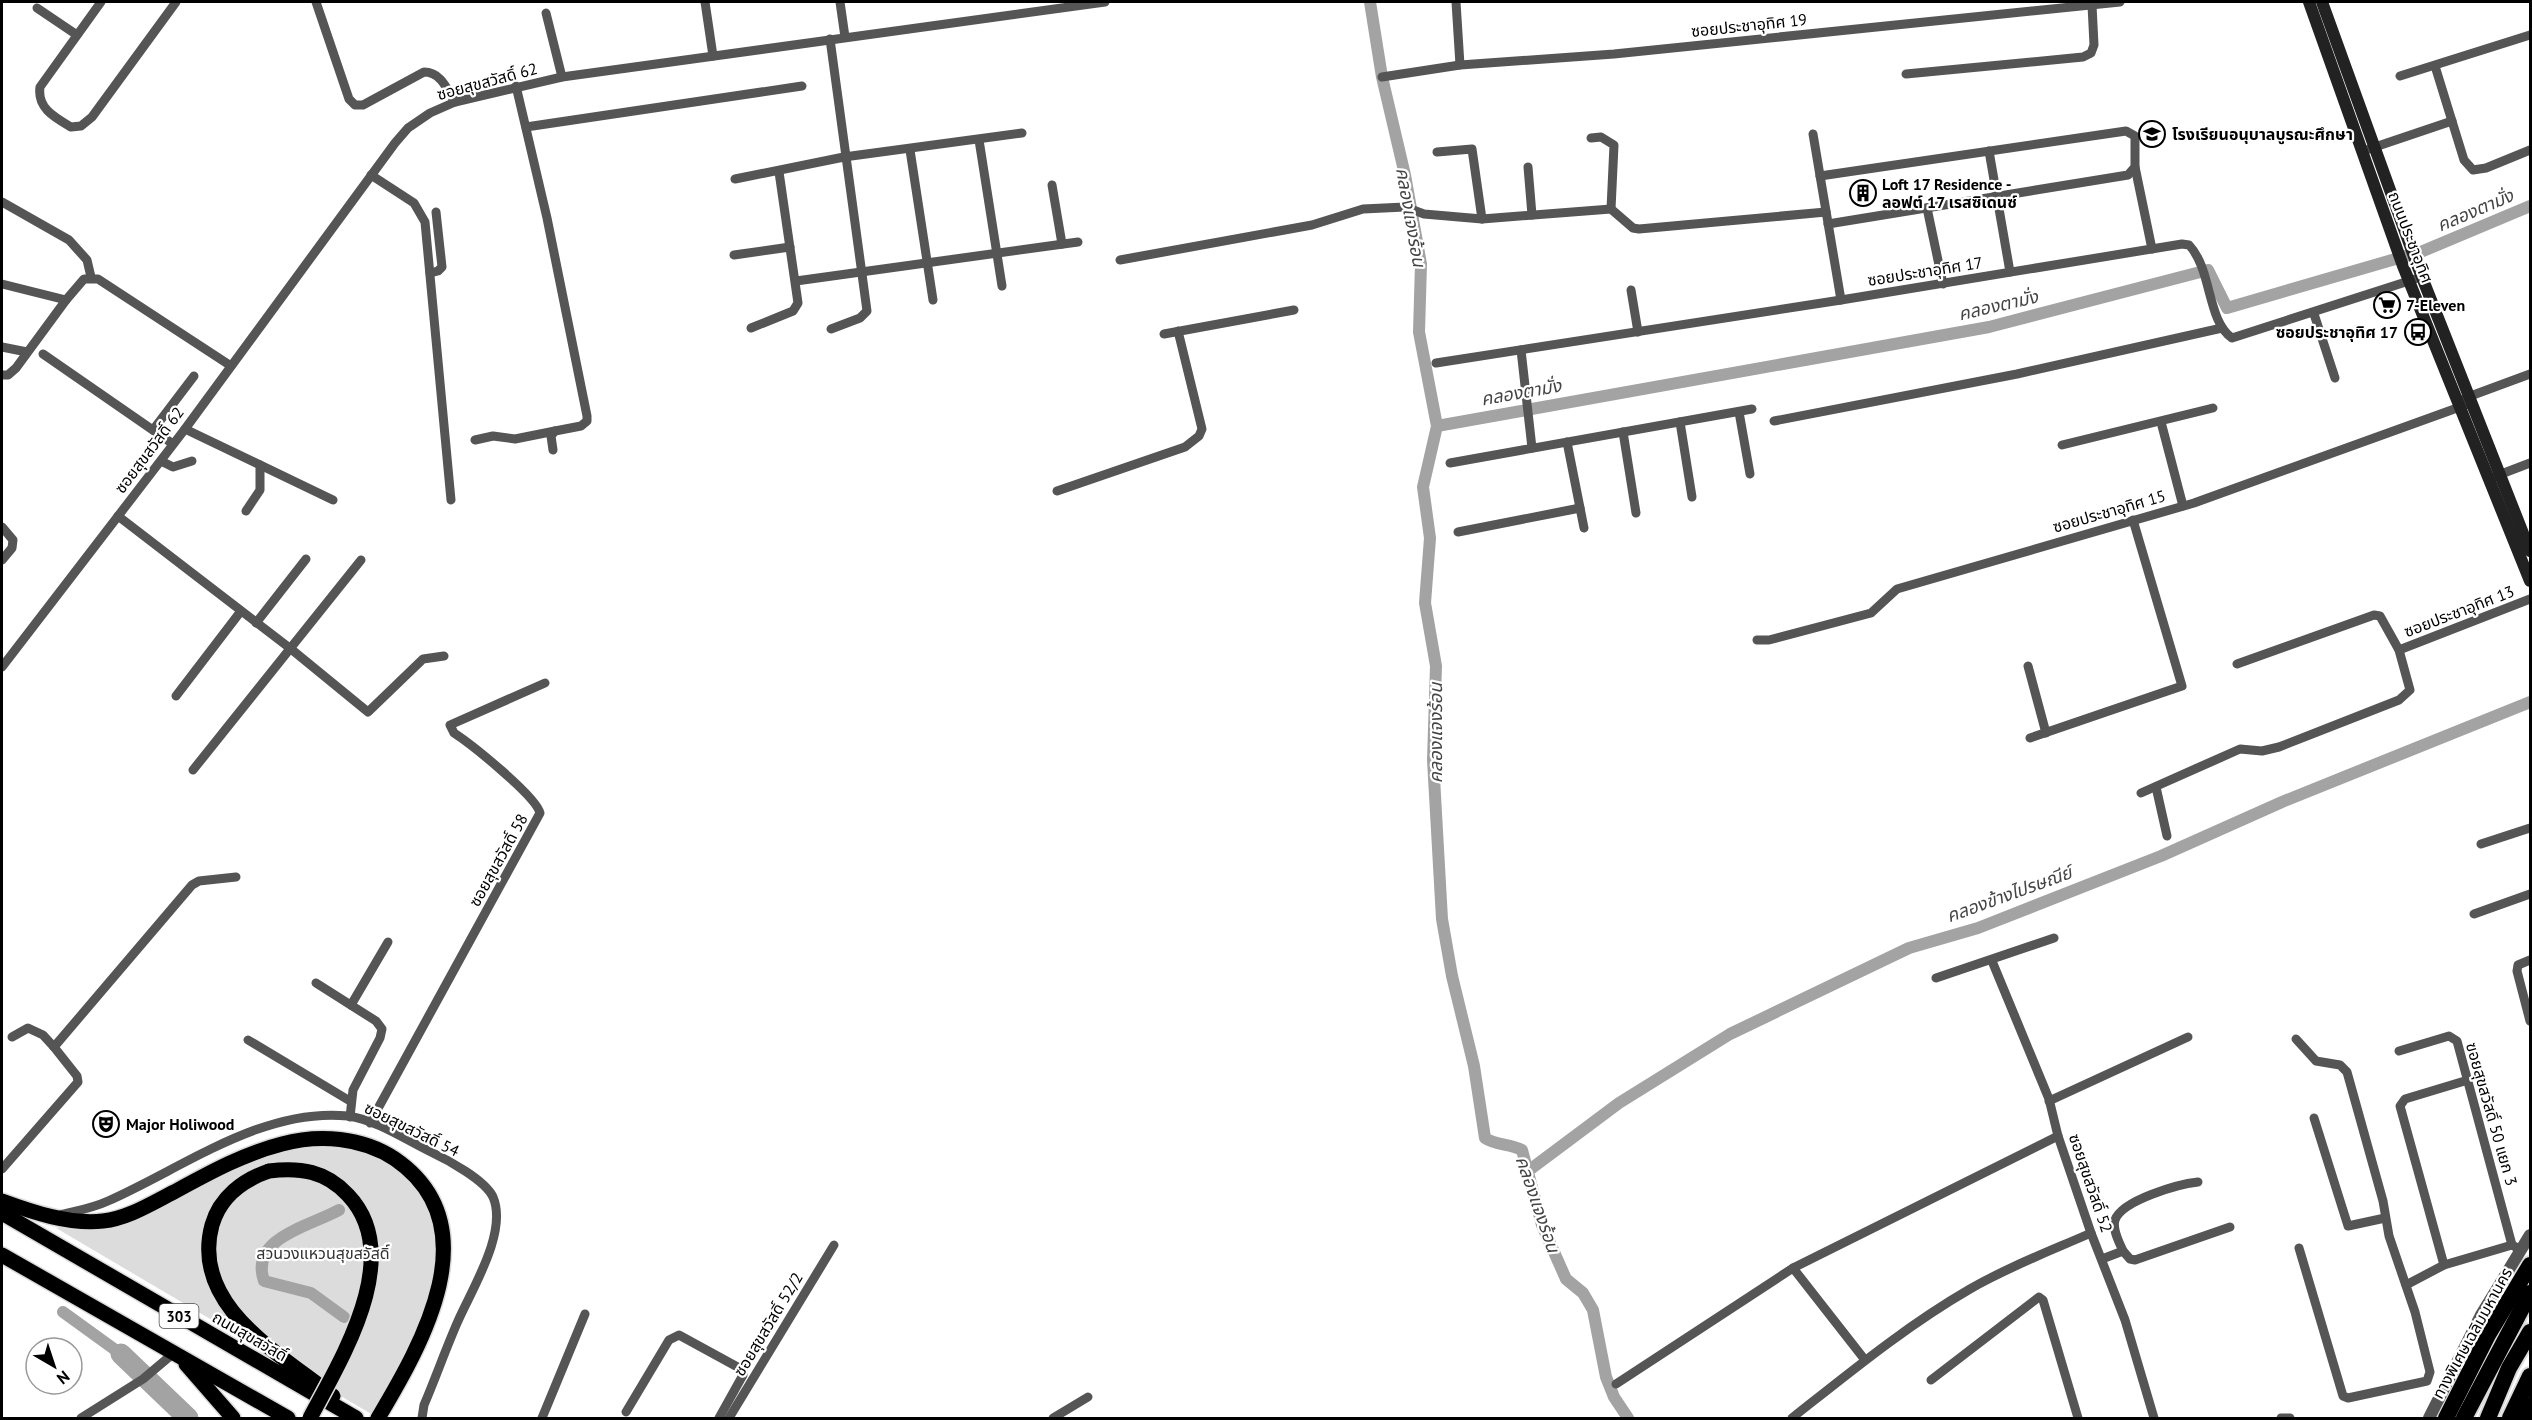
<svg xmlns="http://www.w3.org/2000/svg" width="2532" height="1420" viewBox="0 0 2532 1420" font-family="'PT Sans','Noto Sans Thai',sans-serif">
  <rect width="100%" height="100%" fill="#fff"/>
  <polygon fill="#dcdcdc" points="303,1137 371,1141 410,1165 443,1229 432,1312 378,1418 56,1228 145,1206"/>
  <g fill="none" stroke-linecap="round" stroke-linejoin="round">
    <g stroke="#a3a3a3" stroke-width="12">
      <path d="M1370,2L1382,77L1405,175L1421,264L1419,332L1437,426L1423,487L1430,538L1425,603L1436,666L1433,760L1442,919L1452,976L1474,1066L1485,1138C1497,1146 1509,1143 1522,1150L1542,1225L1566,1279L1583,1293L1593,1310L1606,1377L1614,1397L1628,1418"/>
      <polyline points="1437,426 1989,327 2208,270 2227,308 2423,251 2530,206"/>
      <polyline points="1528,1171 1619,1103 1730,1034 1909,948 1978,928 2161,856 2282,802 2530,702"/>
      <path d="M339,1210C310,1226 249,1238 264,1281L311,1293L344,1317"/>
      <polyline points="63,1312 121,1354"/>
    </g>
    <polyline stroke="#a3a3a3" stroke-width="21" points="121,1354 188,1418"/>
    <defs>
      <g id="primary">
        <path d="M269,1171C243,1180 220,1197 212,1225C190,1306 281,1354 333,1396"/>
        <path d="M2,1201C32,1212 70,1225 103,1221C129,1218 152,1203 174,1192C209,1173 243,1154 282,1144C319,1134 362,1137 395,1159C491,1225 422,1344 378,1418"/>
        <polyline points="2,1213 356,1418"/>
        <polyline points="2,1255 288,1418"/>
        <polyline points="186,1364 233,1418"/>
      </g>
      <g id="motorway">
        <polyline points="2446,1418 2488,1335 2530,1265"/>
        <polyline points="2464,1418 2530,1293"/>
        <polyline points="2488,1418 2509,1368 2530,1332"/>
        <polyline points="2510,1418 2530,1376"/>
        <polyline points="2524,1418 2530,1405"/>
      </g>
    </defs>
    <use href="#primary" stroke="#dbdbdb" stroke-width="18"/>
    <use href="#motorway" stroke="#dbdbdb" stroke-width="20"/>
    <g stroke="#555" stroke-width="9">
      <path d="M101,2L40,87C37,108 54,117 71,127L81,126L92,117L176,2"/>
      <path d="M316,2L349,99L355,105H363L424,72C441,72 447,89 455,102"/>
      <polyline points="705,2 713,56"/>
      <polyline points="840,2 845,37"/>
      <polyline points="1456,2 1460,65"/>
      <polyline points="37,8 77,35"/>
      <polyline points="546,13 562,77"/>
      <polyline points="830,39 867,311 860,318 831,329"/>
      <polyline points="2435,66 2464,160 2473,170 2486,168 2530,150"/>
      <polyline points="1906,74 2083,57 2091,53 2094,45 2092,5"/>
      <polyline points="2400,76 2530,35"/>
      <polyline points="1382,77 1460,65 1614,54 2120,2"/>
      <polyline points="516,86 547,218 587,416 587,421 581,426 555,431 551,436 553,450"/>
      <polyline points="526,127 802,86"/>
      <polyline points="1813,134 1841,300"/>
      <polyline points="1591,138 1601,137 1614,145 1611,209"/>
      <polyline points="979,140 1002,286"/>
      <polyline points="2369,149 2452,121"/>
      <polyline points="910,150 933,300"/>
      <polyline points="1989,151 2010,272"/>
      <polyline points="1437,152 1472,149 1482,219"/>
      <polyline points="1528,167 1532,215"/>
      <polyline points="2135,167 2152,249"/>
      <polyline points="371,175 414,203 425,222 451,500"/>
      <polyline points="1820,176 2126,131 2135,136 2135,167 2128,175 1828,224"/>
      <polyline points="735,179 844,157 1022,133"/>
      <polyline points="1052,185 1062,244"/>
      <polyline points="2,202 69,240 87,260 91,277"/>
      <polyline points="1927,208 1943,284"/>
      <polyline points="734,255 790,247"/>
      <polyline points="1120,260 1312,225 1363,209 1405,207 1424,214 1482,219 1611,209 1633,228 1639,229 1826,212"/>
      <polyline points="430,273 438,271 442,267 436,212"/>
      <polyline points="796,281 1078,242"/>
      <polyline points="2,284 66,300 84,279 98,279 231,366"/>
      <polyline points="1631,290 1638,332"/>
      <polyline points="2314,314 2335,378"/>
      <polyline points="751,328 793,311 798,303 779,172"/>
      <polyline points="1164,334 1294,310"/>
      <polyline points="2,347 27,352"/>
      <polyline points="1521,350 1532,448"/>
      <polyline points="43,354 173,444"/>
      <path d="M1436,363L1841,300L2182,244L2189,245C2212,269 2207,321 2232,338L2415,279"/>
      <polyline points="2,375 8,375 16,368 66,300"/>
      <polyline points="2465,398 2530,374"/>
      <polyline points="1739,412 1750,474"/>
      <polyline points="1774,421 2017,374 2222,328"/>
      <polyline points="1680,422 1692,497"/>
      <polyline points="2161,422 2183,506"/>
      <polyline points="185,429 333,500"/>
      <polyline points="153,430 194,376"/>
      <polyline points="1623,432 1636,513"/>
      <polyline points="475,440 493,436 515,439 555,431"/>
      <polyline points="1567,442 1584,528"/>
      <polyline points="2062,445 2213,408"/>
      <polyline points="161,461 173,467 192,461"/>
      <polyline points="1450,463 1752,409"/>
      <polyline points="2496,476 2530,463"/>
      <polyline points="1057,491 1185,447 1199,436 1202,429 1178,331"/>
      <polyline points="246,511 260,490 260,465"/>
      <polyline points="118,516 291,649 368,712 423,659 444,656"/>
      <polyline points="2,527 13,540 12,548 2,560"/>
      <polyline points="1458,532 1580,508"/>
      <polyline points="256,623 306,559"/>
      <polyline points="1757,640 1769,640 1871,613 1897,589 2194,503 2471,403"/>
      <polyline points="2399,650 2530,599"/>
      <polyline points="2028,666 2046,733"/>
      <polyline points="2,667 185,429 395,143 408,128 430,113 455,102 562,77 1105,2"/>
      <polyline points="176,696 241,611"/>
      <polyline points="2030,738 2182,686 2133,520"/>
      <polyline points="193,770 361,560"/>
      <polyline points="2156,787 2167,836"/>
      <polyline points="2141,793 2240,749 2262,751 2279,747 2399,700 2410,690 2399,650 2380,616 2374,615 2237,664"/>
      <polyline points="2481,844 2530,828"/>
      <polyline points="2474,914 2530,894"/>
      <polyline points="2530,960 2518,965 2517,971 2530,1021"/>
      <polyline points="1992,961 2049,1099 2058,1136 2091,1233 2125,1320 2154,1418"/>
      <polyline points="1936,978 2054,938"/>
      <polyline points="316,983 376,1021 382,1029 380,1038 353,1090 350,1117"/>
      <polyline points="351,1005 388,942"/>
      <polyline points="12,1037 28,1028 43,1035 54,1047"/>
      <polyline points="2296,1039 2316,1061 2340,1065 2347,1072 2383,1201 2389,1236 2415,1312 2430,1372 2427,1381 2348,1398 2343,1396 2299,1248"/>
      <polyline points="248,1040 350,1101"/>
      <polyline points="2399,1051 2449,1036 2457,1041 2512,1245 2521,1250"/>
      <polyline points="2049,1101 2188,1037"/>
      <polyline points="2314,1118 2348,1226 2385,1218"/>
      <path d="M370,1123L540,813C536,796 471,744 454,733L450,725L545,683"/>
      <polyline points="2,1169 78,1082 77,1076 54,1047 192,885 199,881 236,877"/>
      <path d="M60,1215C76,1211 93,1208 108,1201C183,1168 263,1107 348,1116C377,1120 406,1140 431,1152C448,1160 485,1180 493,1197C508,1232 472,1289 458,1321C446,1348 436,1377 424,1405L422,1418"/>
      <polyline points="2123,1251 2130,1259 2135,1260 2230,1227"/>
      <path d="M2102,1259L2123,1251C2119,1242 2112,1229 2115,1220C2122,1200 2179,1184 2198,1182"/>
      <polyline points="2444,1265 2400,1106 2405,1099 2468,1080"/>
      <polyline points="1793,1268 1865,1360"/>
      <polyline points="2406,1285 2444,1265 2512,1245"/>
      <polyline points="1931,1380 2039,1297 2043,1300 2078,1418"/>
      <polyline points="1616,1384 1793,1268 2058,1136"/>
      <polyline points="626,1412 669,1340 679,1335 743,1370 743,1375 719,1418"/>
      <polyline points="81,1418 143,1379 175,1352"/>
      <polyline points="542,1418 585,1314"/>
      <polyline points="729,1418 834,1245"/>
      <polyline points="1053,1418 1088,1397"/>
      <path d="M1792,1418C1849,1373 1906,1326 1970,1289C2008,1267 2050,1251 2091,1233"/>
      <polyline points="2281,1418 2290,1418"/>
    </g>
    <polyline stroke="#555" stroke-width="12" points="2429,1418 2481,1315 2530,1235"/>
    <g stroke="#222" stroke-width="12">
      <polyline points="2309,2 2403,266 2530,581"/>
      <polyline points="2322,2 2416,262 2530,551"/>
    </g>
    <use href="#primary" stroke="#000" stroke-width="15"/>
    <use href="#motorway" stroke="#000" stroke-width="16"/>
    <defs>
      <path id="primary-bridge" d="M269,1171C300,1167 326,1171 348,1195C406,1256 341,1359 310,1418"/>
    </defs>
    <use href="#primary-bridge" stroke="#dbdbdb" stroke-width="18" stroke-linecap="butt"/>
    <use href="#primary-bridge" stroke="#000" stroke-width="15"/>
  </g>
  <defs>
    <symbol id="school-ring" viewBox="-11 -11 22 22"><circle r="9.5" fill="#fff" stroke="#000" stroke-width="1.5"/><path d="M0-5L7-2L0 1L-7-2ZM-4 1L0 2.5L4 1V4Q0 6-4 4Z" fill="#000"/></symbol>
    <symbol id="building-ring" viewBox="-11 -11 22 22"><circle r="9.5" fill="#fff" stroke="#000" stroke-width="1.5"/><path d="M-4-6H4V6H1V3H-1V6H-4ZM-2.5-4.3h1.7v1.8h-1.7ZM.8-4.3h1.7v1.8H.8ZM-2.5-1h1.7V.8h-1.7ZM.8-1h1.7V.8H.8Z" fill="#000"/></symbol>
    <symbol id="supermarket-ring" viewBox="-11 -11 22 22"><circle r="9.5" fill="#fff" stroke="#000" stroke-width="1.5"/><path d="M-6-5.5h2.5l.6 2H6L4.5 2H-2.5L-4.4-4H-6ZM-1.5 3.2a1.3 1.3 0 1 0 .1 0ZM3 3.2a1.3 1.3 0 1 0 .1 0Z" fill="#000"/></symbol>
    <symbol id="bus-ring" viewBox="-11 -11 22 22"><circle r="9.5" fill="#fff" stroke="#000" stroke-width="1.5"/><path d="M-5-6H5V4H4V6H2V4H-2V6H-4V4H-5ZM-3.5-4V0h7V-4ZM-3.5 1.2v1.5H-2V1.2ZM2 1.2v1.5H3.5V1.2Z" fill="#000"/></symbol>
    <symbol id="theatre-ring" viewBox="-11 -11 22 22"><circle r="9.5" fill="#fff" stroke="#000" stroke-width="1.5"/><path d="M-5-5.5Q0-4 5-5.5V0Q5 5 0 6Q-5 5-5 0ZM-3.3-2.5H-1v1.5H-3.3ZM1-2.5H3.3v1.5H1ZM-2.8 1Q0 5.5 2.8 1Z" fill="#000"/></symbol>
  </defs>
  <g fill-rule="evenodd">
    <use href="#school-ring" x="2137" y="119" width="30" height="30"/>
    <use href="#building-ring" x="1848" y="178" width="30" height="30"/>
    <use href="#supermarket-ring" x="2372" y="290" width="30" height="30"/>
    <use href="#bus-ring" x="2403" y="317" width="30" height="30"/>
    <use href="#theatre-ring" x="91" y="1109" width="30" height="30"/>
  </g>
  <g text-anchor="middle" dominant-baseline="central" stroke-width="4.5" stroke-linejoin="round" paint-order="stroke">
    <rect fill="#fff" stroke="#4c4c4c" stroke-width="1.5" x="159.5" y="1304" width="39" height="24" rx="4.5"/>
    <g font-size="15" font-weight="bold" fill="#000">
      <text x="179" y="1316">303</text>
    </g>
    <g font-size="16" fill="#000" stroke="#fff">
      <text transform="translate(1749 25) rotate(-6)">ซอยประชาอุทิศ 19</text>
      <text transform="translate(487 81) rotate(-15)">ซอยสุขสวัสดิ์ 62</text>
      <text transform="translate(2411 237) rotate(69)">ถนนประชาอุทิศ</text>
      <text transform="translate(1925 271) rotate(-9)">ซอยประชาอุทิศ 17</text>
      <text transform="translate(149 450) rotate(-53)">ซอยสุขสวัสดิ์ 62</text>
      <text transform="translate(2109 511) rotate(-16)">ซอยประชาอุทิศ 15</text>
      <text transform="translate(2459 611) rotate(-21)">ซอยประชาอุทิศ 13</text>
      <text transform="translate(498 860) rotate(-61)">ซอยสุขสวัสดิ์ 58</text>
      <text transform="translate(2492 1114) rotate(74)">ฃอยสุขสวัสดิ์ 50 แยก 3</text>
      <text transform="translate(412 1129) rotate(26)">ซอยสุขสวัสดิ์ 54</text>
      <text transform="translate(2091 1183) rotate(71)">ซอยสุขสวัสดิ์ 52</text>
      <text transform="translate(768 1324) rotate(-59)">ซอยสุขสวัสดิ์ 52/2</text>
      <text transform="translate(2472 1333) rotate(-61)">ทางพิเศษเฉลิมมหานคร</text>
      <text transform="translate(250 1336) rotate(30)">ถนนสุขสวัสดิ์</text>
    </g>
    <g font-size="16" font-weight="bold" fill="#000" stroke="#fff" text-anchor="start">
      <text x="2172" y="134">โรงเรียนอนุบาลบูรณะศึกษา</text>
      <text x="1882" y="184">Loft 17 Residence -<tspan x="1882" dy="18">ลอฟต์ 17 เรสซิเดนซ์</tspan></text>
      <text x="2406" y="305">7-Eleven</text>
      <text x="2398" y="332" text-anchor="end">ซอยประชาอุทิศ 17</text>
      <text x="126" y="1124">Major Holiwood</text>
    </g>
    <g font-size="16" fill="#333" stroke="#fff">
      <text x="323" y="1253">สวนวงแหวนสุขสวัสดิ์</text>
    </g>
    <g font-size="18" font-style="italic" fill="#444" stroke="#fff">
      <text transform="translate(2475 210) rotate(-23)">คลองตามั่ง</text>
      <text transform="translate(1411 217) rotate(80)">คลองแจงร้อน</text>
      <text transform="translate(1998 305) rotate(-13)">คลองตามั่ง</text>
      <text transform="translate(1521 392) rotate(-10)">คลองตามั่ง</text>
      <text transform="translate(1435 733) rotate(-90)">คลองแจงร้อน</text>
      <text transform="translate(2009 894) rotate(-20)">คลองข้างไปรษณีย์</text>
      <text transform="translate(1538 1204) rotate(71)">คลองแจงร้อน</text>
    </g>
  </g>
  <rect width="2532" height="1420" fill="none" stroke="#000000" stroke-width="6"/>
  <g transform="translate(54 1366) rotate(141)"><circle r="28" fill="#ffffff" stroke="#999999" stroke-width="1.5"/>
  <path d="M0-4.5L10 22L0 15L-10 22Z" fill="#000000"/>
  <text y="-9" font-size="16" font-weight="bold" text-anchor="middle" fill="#000000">N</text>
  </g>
</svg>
